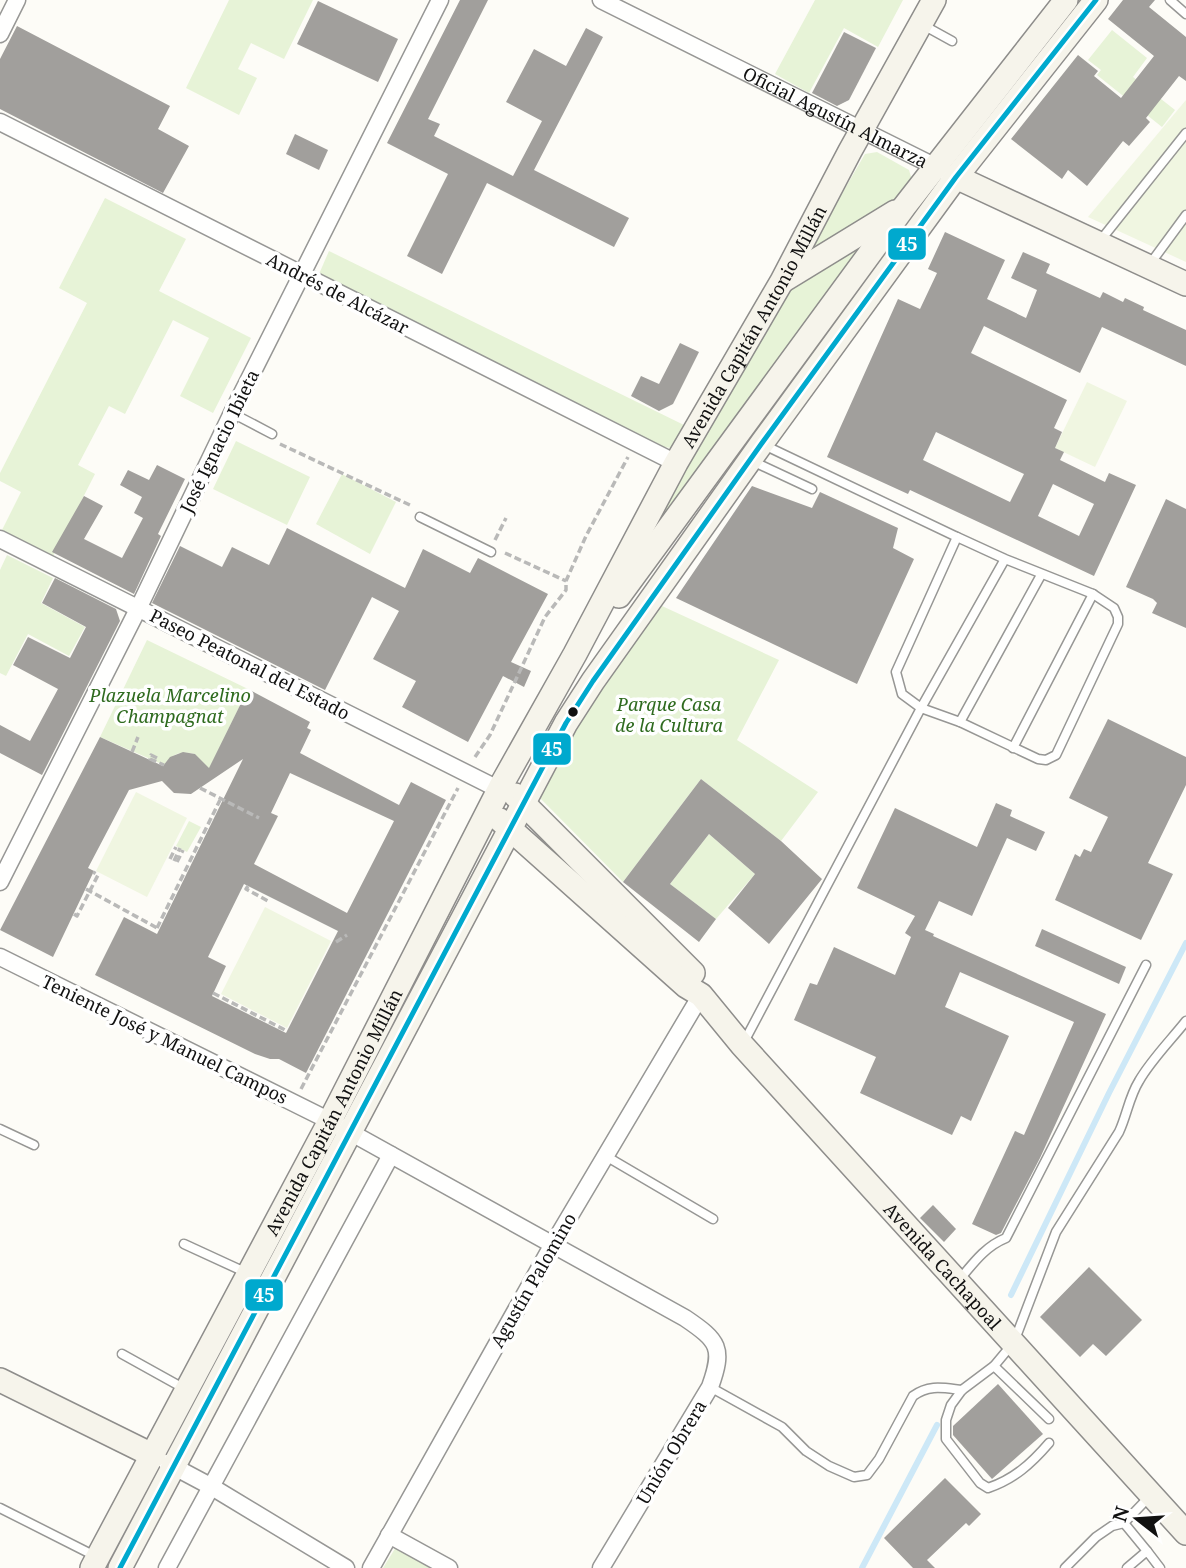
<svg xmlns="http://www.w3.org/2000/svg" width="1186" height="1568" viewBox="0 0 1186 1568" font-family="'Noto Serif',serif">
  <rect width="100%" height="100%" fill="#fdfcf7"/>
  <g fill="#e7f3d7">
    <polygon points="229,0 313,0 284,59 251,43 238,69 257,78 239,115 186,88"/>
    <polygon points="815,0 903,0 878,47 844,28 809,93 775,74"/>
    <polygon points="1112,30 1147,58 1133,77 1175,110 1162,127 1097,75 1101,70 1088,60"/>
    <polygon points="877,152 909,170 912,180 900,202 808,252 865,154"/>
    <polygon points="105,198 186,239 159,291 251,338 213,413 180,396 209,338 173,320 125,414 109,406 78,465 95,474 52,558 1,532 21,492 0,481 0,473 87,303 59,288"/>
    <polygon points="863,246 645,541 693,453 788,289"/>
    <polygon points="329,251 684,425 671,448 657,446 319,274"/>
    <polygon points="236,441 310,477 287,525 213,489"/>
    <polygon points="342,474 396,502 370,554 316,524"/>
    <polygon points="7,555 53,578 41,603 85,627 69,656 28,634 6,676 0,673 0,570"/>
    <polygon points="662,606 779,660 737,740 818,792 781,841 701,779 623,882 539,797 597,690"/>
    <path d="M147,640L248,689L207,773L195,754C180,751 173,753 164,765L100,737Z"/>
    <polygon points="189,821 201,827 187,852 176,846"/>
    <polygon points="709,834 755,874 716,919 670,884"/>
    <polygon points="396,1547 434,1568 383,1568"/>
  </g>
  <g fill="#f0f6e1">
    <polygon points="1186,100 1186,262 1088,217"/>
    <polygon points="1087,382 1127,401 1095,467 1055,448"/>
    <polygon points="136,792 187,818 147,897 96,871"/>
    <polygon points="265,907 331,941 287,1028 221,994"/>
  </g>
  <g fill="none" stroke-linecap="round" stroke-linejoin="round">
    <g stroke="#cde8f7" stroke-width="6">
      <polyline points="1011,1295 1109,1093 1186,943"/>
      <polyline points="862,1568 937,1425"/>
    </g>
  </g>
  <g fill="#a19f9c" fill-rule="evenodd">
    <polygon points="460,0 488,0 428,119 440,124 434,136 513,176 542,121 506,102 534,49 566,66 586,28 603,37 534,170 629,218 614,247 487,183 442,274 407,256 448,174 387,143"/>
    <polygon points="1123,0 1155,0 1149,7 1186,37 1186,81 1179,76 1146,118 1150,122 1129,146 1123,141 1087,186 1068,170 1062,179 1011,139 1078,55 1098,71 1094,76 1121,98 1154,56 1108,19"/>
    <polygon points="318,1 398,39 378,82 297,44"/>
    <polygon points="17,26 170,106 158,129 189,146 163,193 0,109 0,59"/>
    <polygon points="844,32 876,48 849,100 837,106 812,93"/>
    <polygon points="295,134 328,150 319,170 286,154"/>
    <path d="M945,232L1005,260L987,299L1026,318L1037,290L1011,278L1023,252L1050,264L1046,273L1100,298L1103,292L1123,302L1125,298L1144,307L1143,310L1186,330V366L1102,327L1080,373L984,326L971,353L1067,400L1054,428L1062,432L1055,448L1064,452L1060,460L1105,482L1109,473L1136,485L1094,576L910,490L908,494L827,457L898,299L920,309L937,273L928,269ZM936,432L1024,474L1010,502L923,460ZM1053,484L1094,504L1079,536L1038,516Z"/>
    <polygon points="680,343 699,352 673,404 659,411 631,396 641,376 659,384"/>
    <polygon points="157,465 185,479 158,534 161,536 134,594 52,552 84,496 103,506 84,539 122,558 143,518 134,513 142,497 120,485 128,470 149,480"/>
    <polygon points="752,486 812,508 820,492 898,528 893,548 914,559 857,684 676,598"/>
    <polygon points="1166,499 1186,509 1186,628 1152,613 1157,603 1153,599 1126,587"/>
    <polygon points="287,528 405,588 423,549 470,573 478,558 548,594 511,662 531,671 524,687 503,676 468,742 402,707 416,681 373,659 399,611 372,597 325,690 152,603 180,546 222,567 232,547 269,565"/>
    <polygon points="55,578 116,609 120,621 42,775 0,753 0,725 30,741 58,689 13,665 28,637 70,658 86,627 42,603"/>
    <path d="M248,689L310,722L307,728L311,730L300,753L399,805L411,782L446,800L306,1073L279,1059H270L255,1054L95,975L124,917L157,934L243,759L191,794L174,793L162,781L129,790L88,868L94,871L53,957L0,930L100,737L163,766L170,757L183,752L195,754L209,768ZM290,773L394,821L347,913L254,864L278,816L271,813ZM244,884L338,931L286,1033L212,996L226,966L208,957Z"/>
    <polygon points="1108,719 1186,757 1186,785 1148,863 1173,874 1141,940 1055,900 1075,854 1080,857 1084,849 1091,852 1108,817 1069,798"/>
    <polygon points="701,779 781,841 822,879 769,944 728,908 755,874 709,834 670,884 716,919 699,942 623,882"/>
    <polygon points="996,803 1012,810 1010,816 1045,832 1036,851 1007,838 972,916 939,901 925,930 934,934 933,936 1106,1014 1040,1158 1001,1233 996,1235 972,1224 1015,1131 1024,1135 1074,1022 960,972 945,1007 1009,1036 971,1121 961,1116 952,1135 860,1093 876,1057 794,1020 810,983 817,985 834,947 895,975 911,937 905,933 915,916 857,888 895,808 977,847"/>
    <polygon points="1042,929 1126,967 1119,984 1035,946"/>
    <polygon points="933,1205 956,1229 944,1242 920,1218"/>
    <polygon points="1089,1267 1142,1320 1106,1356 1093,1344 1080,1357 1040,1317"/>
    <polygon points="998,1384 1043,1434 992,1479 953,1435 953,1426"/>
    <polygon points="945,1478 981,1514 969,1526 966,1523 927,1560 935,1568 913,1568 884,1538"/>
  </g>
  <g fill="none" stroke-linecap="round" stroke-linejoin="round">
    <defs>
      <g id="lane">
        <polyline points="1170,0 1186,14"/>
        <polyline points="923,25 952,41"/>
        <polyline points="1100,241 1186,133"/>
        <polyline points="1150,264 1186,215"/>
        <polyline points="232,413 272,434"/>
        <polyline points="764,445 957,537"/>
        <polyline points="752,461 812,489"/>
        <polyline points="420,517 491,552"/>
        <polyline points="960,722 1041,575"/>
        <polyline points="1013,748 1093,594"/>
        <polyline points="744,1042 921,708 1005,559 957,537 896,672 902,694 921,708 960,722 1038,759 1046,760 1056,755 1118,624 1118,617 1114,608 1093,594 1005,559"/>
        <polyline points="0,1129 34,1145"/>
        <polyline points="604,1155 713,1219"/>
        <polyline points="184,1244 247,1273"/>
        <path d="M960,1279C974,1262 986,1246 1006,1238L1146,965"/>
        <polyline points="122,1354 185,1389"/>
        <polyline points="994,1366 1049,1419"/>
        <path d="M710,1387L782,1427L806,1451L829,1466L854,1477L867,1475L879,1459L913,1396C929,1384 944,1388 962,1390"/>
        <path d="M1049,1443C1031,1464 1014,1479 988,1488L980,1483L946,1439V1420L951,1405L962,1390L994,1366L1014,1342L1056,1232L1119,1132C1127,1115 1129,1097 1139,1081C1151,1060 1171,1040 1186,1021"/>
        <polyline points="0,1508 95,1556"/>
        <polyline points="1124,1523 1147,1551"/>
        <polyline points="1065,1568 1096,1537 1112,1526 1124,1523 1149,1497"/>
        <polyline points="1127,1568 1147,1551 1160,1568"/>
      </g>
      <g id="street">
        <path id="s1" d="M601,0L944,171"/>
        <polyline points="0,34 17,0"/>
        <polyline points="0,122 676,463"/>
        <polyline points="0,539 500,790"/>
        <polyline points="0,882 139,607 232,413 440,0"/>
        <path d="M0,957L330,1121L685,1318C719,1341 724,1348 710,1387L601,1568"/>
        <polyline points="167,1463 212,1487 346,1568"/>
        <polyline points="389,1535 449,1568"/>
        <polyline points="167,1568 391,1155"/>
        <polyline points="371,1568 552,1246 701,995"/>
      </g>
      <g id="secondary">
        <polyline points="956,177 1186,284"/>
        <polyline points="784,280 895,212"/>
        <polyline points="619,596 904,207 1066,0"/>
        <polyline points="515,795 693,973"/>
        <path id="s2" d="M500,820L686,986L701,995L742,1045L1186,1533"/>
        <polyline points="0,1380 154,1456"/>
        <path id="s3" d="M92,1568L330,1121L503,782L575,654L676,463L782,281L850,151L934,0"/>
        <polyline points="120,1568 566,723 593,681 762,443 956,177 1096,0"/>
      </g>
    </defs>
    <use href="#lane" stroke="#979795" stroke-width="11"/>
    <use href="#street" stroke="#979795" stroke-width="19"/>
    <use href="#secondary" stroke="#8e8d8b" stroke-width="26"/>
    <g stroke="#b9b9b8" stroke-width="3.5" stroke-dasharray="7 3.5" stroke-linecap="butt">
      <polyline points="280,444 412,506"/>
      <polyline points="495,540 506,518"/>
      <polyline points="505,553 566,581"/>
      <polyline points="132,752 138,737"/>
      <polyline points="475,757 490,735 545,617 566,590 566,581 586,536 628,457"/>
      <polyline points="157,758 151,755 150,759 164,765"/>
      <polyline points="200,788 259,818"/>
      <polyline points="170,859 176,847"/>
      <polyline points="174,861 180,848"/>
      <polyline points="177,862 183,850"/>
      <polyline points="248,886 246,889 268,901"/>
      <polyline points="86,889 159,929"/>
      <polyline points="74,914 77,916 98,875 93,872"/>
      <polyline points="157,928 220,800"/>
      <polyline points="336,942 347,935"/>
      <polyline points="213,993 287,1031"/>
      <polyline points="301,1089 458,788"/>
    </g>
    <use href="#lane" stroke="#fffffe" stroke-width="8"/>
    <use href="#street" stroke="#fffffe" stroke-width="16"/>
    <use href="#secondary" stroke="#f6f4eb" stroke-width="23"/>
    <defs>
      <polyline id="bus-1" points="120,1568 566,723 593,681 762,443 956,177 1096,0"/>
    </defs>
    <use href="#bus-1" stroke="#fff" stroke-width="10"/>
    <use href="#bus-1" stroke="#00a9ce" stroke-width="5"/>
  </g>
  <circle fill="#111" stroke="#fff" stroke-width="2.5" cx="573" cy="712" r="6"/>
  <g text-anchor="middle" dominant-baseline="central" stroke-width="7" stroke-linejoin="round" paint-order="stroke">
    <g font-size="18" fill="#111" stroke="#fff">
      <text stroke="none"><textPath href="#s1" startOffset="262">Oficial Agustín Almarza</textPath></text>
      <text transform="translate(338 293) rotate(27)">Andrés de Alcázar</text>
      <text stroke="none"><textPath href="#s3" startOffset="1407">Avenida Capitán Antonio Millán</textPath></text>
      <text transform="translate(219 441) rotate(-64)">José Ignacio Ibieta</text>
      <text transform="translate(250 664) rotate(27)">Paseo Peatonal del Estado</text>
      <text transform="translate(165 1039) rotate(26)">Teniente José y Manuel Campos</text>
      <text stroke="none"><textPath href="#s3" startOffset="516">Avenida Capitán Antonio Millán</textPath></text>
      <text stroke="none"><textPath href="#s2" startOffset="630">Avenida Cachapoal</textPath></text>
      <text transform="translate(533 1280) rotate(-60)">Agustín Palomino</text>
      <text transform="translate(671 1452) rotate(-59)">Unión Obrera</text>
    </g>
    <g font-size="18" font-style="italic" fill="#2f6b1f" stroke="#fff">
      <text x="170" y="695">Plazuela Marcelino<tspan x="170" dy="21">Champagnat</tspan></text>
      <text x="669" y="704">Parque Casa<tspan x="669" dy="21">de la Cultura</tspan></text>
    </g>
  </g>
  <g stroke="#fff" stroke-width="2.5">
    <rect x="887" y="227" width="40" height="34" rx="7" fill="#00a9ce"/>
    <rect x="532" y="732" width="40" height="34" rx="7" fill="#00a9ce"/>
    <rect x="244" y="1278" width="40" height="34" rx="7" fill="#00a9ce"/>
  </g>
  <g font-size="19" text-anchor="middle" font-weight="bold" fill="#fff">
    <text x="907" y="251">45</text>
    <text x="552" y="756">45</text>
    <text x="264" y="1302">45</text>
  </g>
  <g transform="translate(1137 1519) rotate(287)" stroke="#ffffff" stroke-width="5" paint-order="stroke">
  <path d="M0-5L12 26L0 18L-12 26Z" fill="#111111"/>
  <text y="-10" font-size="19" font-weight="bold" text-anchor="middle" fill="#111111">N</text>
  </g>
</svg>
